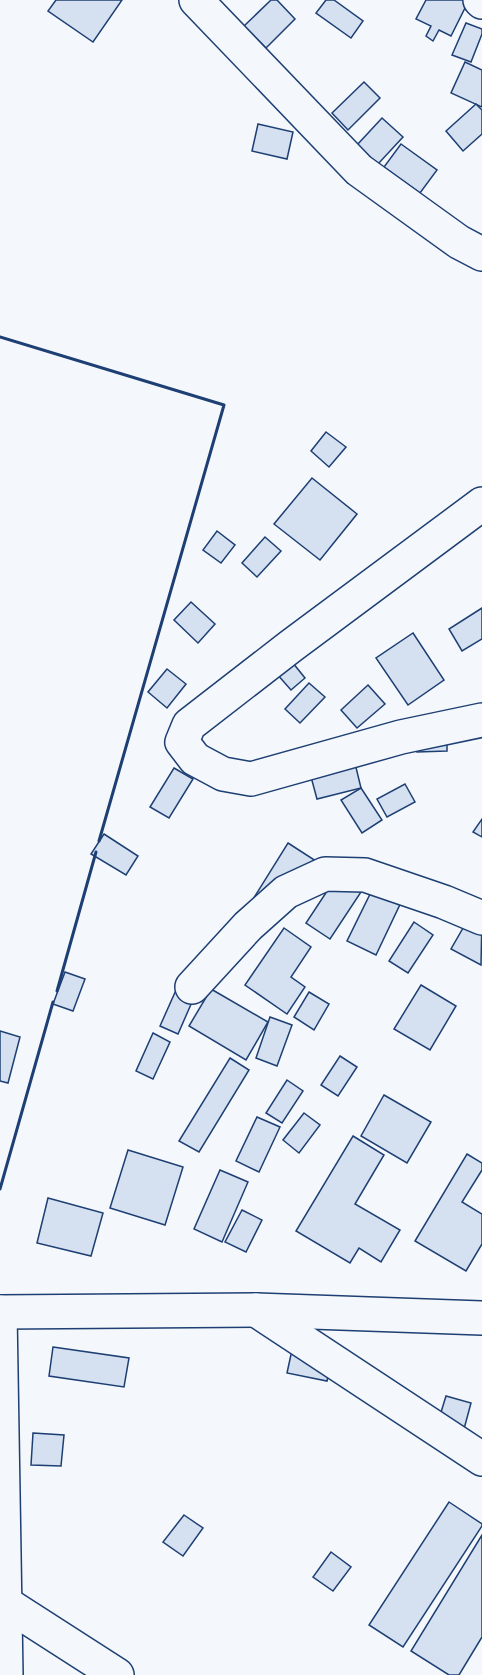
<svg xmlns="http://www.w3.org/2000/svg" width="482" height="1675" viewBox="0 0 482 1675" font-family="Jost,sans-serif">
  <rect width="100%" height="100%" fill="#f4f7fb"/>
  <g fill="#d5e0f0" stroke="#1d3f73" stroke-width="1.5">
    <polygon points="56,0 122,0 93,42 48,11"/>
    <polygon points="271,0 277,0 295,19 266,48 244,26"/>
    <polygon points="326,0 334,0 363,21 351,38 316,13"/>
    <polygon points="426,0 469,0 451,36 439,30 433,41 426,36 431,26 416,19"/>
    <polygon points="466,23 482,29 482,34 471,62 452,55"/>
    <polygon points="465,62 482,70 482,107 451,93"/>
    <polygon points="364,82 380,98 348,130 332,113"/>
    <polygon points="476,104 482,110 482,134 463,151 446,131"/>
    <polygon points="382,118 403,137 378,164 357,145"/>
    <polygon points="258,124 293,132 287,159 252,151"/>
    <polygon points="401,144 437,170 420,193 384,167"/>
    <polygon points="326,432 346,447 329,467 311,451"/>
    <polygon points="312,478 357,514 320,560 274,524"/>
    <polygon points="217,531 235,545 221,563 203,550"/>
    <polygon points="265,537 281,551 257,577 242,563"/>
    <polygon points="191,602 215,624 198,643 174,620"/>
    <polygon points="482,608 482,639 462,651 449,629"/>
    <polygon points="413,633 444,680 408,705 376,658"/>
    <polygon points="284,652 305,678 291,690 269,665"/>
    <polygon points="167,669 186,684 167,708 148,692"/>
    <polygon points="309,683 325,697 300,723 285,709"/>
    <polygon points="368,685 385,704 357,728 341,710"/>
    <polygon points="447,728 447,751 417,752 416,729"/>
    <polygon points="352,751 361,788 317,799 307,762"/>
    <polygon points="174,768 193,779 169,818 150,807"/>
    <polygon points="405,784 415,802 387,817 377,799"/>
    <polygon points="361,788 382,820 362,833 341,800"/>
    <polygon points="482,819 482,837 473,832"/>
    <polygon points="104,834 138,856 126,875 91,854"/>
    <polygon points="288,843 316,861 250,904"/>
    <polygon points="337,876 361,892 330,939 306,923"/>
    <polygon points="376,882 404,896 376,955 347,941"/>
    <polygon points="474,909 482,914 481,965 451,949"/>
    <polygon points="414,922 433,935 408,973 389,961"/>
    <polygon points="284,928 311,947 291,977 305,987 287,1014 245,985"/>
    <polygon points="65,972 85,979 73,1011 53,1004"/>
    <polygon points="181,979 199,986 178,1034 160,1026"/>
    <polygon points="421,985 456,1006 430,1050 394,1029"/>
    <polygon points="211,989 268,1022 246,1060 189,1026"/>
    <polygon points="309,992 329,1004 314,1030 294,1017"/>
    <polygon points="270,1017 292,1025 277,1066 256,1058"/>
    <polygon points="0,1031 20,1037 8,1083 0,1081"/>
    <polygon points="153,1033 170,1042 153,1079 136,1071"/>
    <polygon points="340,1056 357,1067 338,1096 321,1085"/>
    <polygon points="230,1058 249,1070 199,1152 179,1141"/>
    <polygon points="287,1080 303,1091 282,1123 266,1113"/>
    <polygon points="384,1095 431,1122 407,1163 361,1136"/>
    <polygon points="304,1113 320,1125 299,1153 283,1140"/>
    <polygon points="257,1117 280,1127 259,1172 236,1161"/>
    <polygon points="353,1136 384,1155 355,1204 400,1230 381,1262 359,1248 350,1263 296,1231"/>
    <polygon points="128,1150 183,1167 165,1225 110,1208"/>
    <polygon points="467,1154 482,1163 482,1170 462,1202 482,1214 482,1244 466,1271 415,1241"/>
    <polygon points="220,1170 248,1182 222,1242 194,1229"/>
    <polygon points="48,1198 103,1213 91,1256 37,1243"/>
    <polygon points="242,1210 262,1220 246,1252 225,1242"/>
    <polygon points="53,1347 129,1358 124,1387 49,1376"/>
    <polygon points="292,1350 332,1358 327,1381 287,1373"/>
    <polygon points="446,1396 471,1403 464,1429 438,1422"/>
    <polygon points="33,1433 64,1435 61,1466 31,1465"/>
    <polygon points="449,1502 482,1524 482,1526 403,1647 369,1625"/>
    <polygon points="184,1515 203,1528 183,1556 163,1542"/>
    <polygon points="482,1535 482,1637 459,1675 449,1675 411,1651"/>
    <polygon points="331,1552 351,1567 333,1591 313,1577"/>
  </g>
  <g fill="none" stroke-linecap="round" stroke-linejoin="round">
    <defs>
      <g id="minor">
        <polyline points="196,0 359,170 459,242 482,254"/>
        <polyline points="480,0 482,2"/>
        <polyline points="482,504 291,646 189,725 182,742 195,759 223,774 251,779 401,737 482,720"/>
        <polyline points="192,987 248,926 286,892 325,874 365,875 444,902 482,918"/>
        <polyline points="256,1310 482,1459"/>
        <polyline points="0,1312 6,1675"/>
        <polyline points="5,1603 117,1675"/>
      </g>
      <polyline id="tertiary" points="0,1312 256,1310 482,1318"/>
    </defs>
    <use href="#minor" stroke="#1d3f73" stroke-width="36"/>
    <use href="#tertiary" stroke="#1d3f73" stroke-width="36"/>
    <use href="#minor" stroke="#f4f7fb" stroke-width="33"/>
    <use href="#tertiary" stroke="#f4f7fb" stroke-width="33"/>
    <g stroke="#1d3f73" stroke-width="3">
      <polyline points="0,337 224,405 99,841"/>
      <polyline points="57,991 96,852"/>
      <polyline points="0,1189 53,1002"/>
    </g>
  </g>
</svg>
